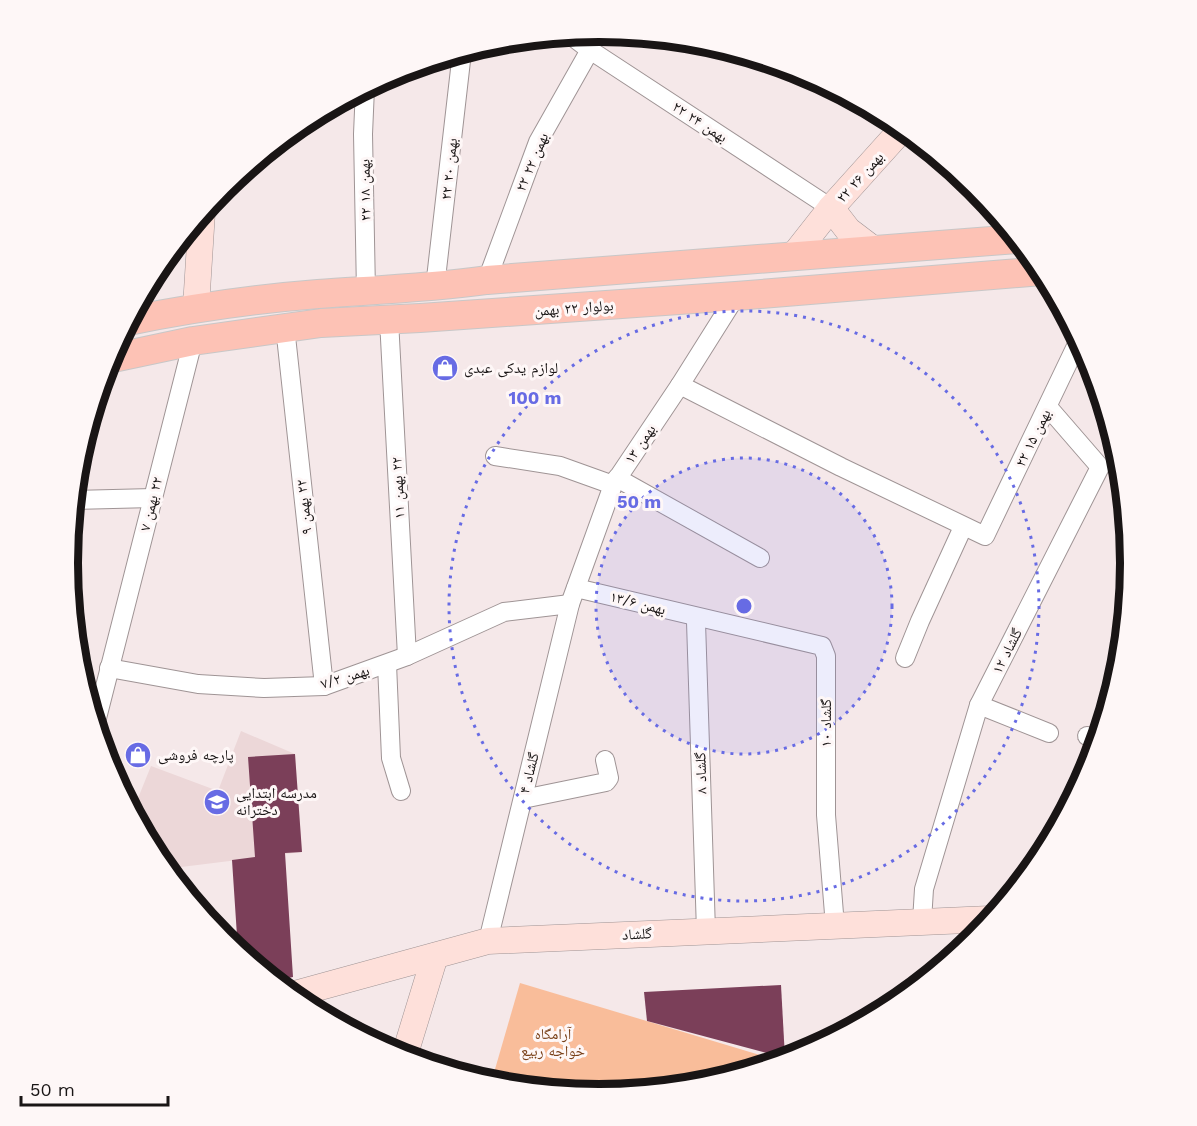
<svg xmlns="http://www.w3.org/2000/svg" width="1197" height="1126" viewBox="0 0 1197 1126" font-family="'Work Sans','Noto Naskh Arabic',sans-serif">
  <rect width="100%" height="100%" fill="#f5e8e9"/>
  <polygon fill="#ecd7d8" points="241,731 295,754 302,852 165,869 156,858 132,813 151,766 218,791"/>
  <polygon fill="#f9bd9a" points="520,983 780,1061 702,1084 599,1094 494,1084 491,1083"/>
  <g fill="#7b3f59">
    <polygon points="295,754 302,852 285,853 293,977 275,981 238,951 232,860 255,857 248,757"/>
    <polygon points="781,985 785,1058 647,1021 644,992"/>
  </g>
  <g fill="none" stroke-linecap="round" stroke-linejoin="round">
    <defs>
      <g id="street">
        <polyline points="569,34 590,50 831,208"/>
        <polyline points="365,88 363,134 366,292"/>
        <polyline points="487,280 538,142 590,50"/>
        <polyline points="435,287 462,52"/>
        <polyline points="389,320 407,656"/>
        <polyline points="285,327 324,686"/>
        <polyline points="680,385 841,467 985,536 1079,340"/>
        <polyline points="495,456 560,466 613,485"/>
        <polyline points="617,478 760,558"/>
        <polyline points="73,500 153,498"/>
        <polyline points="576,588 822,646 826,656 826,815 835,926"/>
        <polyline points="700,618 696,622 706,931"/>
        <polyline points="905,658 920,621 963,527"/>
        <polyline points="387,664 391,758 401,791"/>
        <polyline points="109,668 198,684 264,688 324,686 407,656 504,612 570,604"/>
        <polyline points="979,705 1049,733"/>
        <polyline points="95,726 193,341"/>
        <polyline points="1087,736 1097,741"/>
        <polyline points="523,799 606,782 609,778 605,760"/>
        <polyline points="922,921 924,889 979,705 1100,467 1048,407"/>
        <polyline points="488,941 570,604 613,485 680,385 736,296"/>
      </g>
      <g id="secondary">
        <polyline points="831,208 848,230 873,249"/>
        <polyline points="794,255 831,208 903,128"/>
        <polyline points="196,307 202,212"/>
        <polyline points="291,995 488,941 990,919"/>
        <polyline points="404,1057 435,956"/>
      </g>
      <g id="primary">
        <path d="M128,321C191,308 254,299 318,294C375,290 430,288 487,280L1017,239"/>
        <polyline points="108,359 193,341 321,323 420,318 736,296 1042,271"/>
      </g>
    </defs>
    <use href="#street" stroke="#9f9495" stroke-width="20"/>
    <use href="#secondary" stroke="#9f9495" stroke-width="27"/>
    <use href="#primary" stroke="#c8c7c7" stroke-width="30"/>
    <use href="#street" stroke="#fff" stroke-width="18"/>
    <use href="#secondary" stroke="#fee0da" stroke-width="26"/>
    <use href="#primary" stroke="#fdc2b5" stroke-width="28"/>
  </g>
  <circle cx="744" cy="606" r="148" fill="#676be4" fill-opacity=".12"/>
  <g fill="none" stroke="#676be4" stroke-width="3" stroke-dasharray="3 6">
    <circle cx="744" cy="606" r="148"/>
    <circle cx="744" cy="606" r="295"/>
  </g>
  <defs>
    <symbol id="shop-disc" viewBox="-11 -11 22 22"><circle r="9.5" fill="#676be4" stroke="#fef7f7"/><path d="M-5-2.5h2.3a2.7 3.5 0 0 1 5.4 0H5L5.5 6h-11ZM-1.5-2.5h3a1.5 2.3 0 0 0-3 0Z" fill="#fff"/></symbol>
    <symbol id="school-disc" viewBox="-11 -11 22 22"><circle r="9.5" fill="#676be4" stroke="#fef7f7"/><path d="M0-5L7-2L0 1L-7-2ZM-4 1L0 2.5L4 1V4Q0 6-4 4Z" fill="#fff"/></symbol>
  </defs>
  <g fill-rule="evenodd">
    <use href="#shop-disc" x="430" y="353" width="30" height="30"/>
    <use href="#shop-disc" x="123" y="740" width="30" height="30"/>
    <use href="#school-disc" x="202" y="787" width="30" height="30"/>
  </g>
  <g text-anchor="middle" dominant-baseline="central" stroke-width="6" stroke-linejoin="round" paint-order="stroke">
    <g font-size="15" fill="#191515" stroke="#fef7f7">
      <text transform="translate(700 122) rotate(33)">۲۲ بهمن ۲۴</text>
      <text transform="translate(532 162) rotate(-67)">۲۲ بهمن ۲۲</text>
      <text transform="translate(449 169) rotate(-84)">۲۲ بهمن ۲۰</text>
      <text transform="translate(860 177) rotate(-48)">۲۲ بهمن ۲۶</text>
      <text transform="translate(365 190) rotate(-91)">۲۲ بهمن ۱۸</text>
      <text transform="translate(574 308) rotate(-4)">بولوار ۲۲ بهمن</text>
      <text transform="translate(1033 438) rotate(-64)">۲۲ بهمن ۱۵</text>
      <text transform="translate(640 444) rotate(-56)">بهمن ۱۳</text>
      <text transform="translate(398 488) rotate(-93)">٢٢ بهمن ١١</text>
      <text transform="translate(151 504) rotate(-76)">٢٢ بهمن ٧</text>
      <text transform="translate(304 507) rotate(-96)">٢٢ بهمن ۹</text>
      <text transform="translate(638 603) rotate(14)">بهمن ۱۳/۶</text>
      <text transform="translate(1007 651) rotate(-63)">گلشاد ۱۲</text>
      <text transform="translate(345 677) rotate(-17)">بهمن ۷/۲</text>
      <text transform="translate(826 723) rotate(-90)">گلشاد ۱۰</text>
      <text transform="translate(529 773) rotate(-76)">گلشاد ۴</text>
      <text transform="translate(701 773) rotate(-92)">گلشاد ۸</text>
      <text transform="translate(637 934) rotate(-3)">گلشاد</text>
    </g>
    <g font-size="15" fill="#191515" stroke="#fef7f7" text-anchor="start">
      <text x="464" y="368">لوازم یدکی عبدی</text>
      <text x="158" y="755">پارچه فروشی</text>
      <text x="236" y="793">مدرسه ابتدایی<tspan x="236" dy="17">دخترانه</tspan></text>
    </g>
    <g font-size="15" fill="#7a4119" stroke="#fef7f7">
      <text x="553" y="1034">آرامگاه<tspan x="553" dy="17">خواجه ربیع</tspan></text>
    </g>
  </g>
  <path d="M0 0H1197V1126H0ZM78 563a521 521 0 1 1 1042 0a521 521 0 1 1-1042 0Z" fill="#fef7f7" fill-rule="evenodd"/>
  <path fill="none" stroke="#191515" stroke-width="8" d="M78 563a521 521 0 1 1 1042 0a521 521 0 1 1-1042 0Z"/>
  <circle cx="744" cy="606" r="9" fill="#676be4" stroke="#fef7f7" stroke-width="3"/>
  <g font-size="18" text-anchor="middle" font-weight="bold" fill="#676be4" stroke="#fef7f7" stroke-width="6" stroke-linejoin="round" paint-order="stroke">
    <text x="535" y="404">100 m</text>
    <text x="639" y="508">50 m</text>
  </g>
  <path d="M21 1096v9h147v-9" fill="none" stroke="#191515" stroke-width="3"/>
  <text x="30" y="1096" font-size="18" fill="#191515" stroke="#fef7f7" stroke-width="4.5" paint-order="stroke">50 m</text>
</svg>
